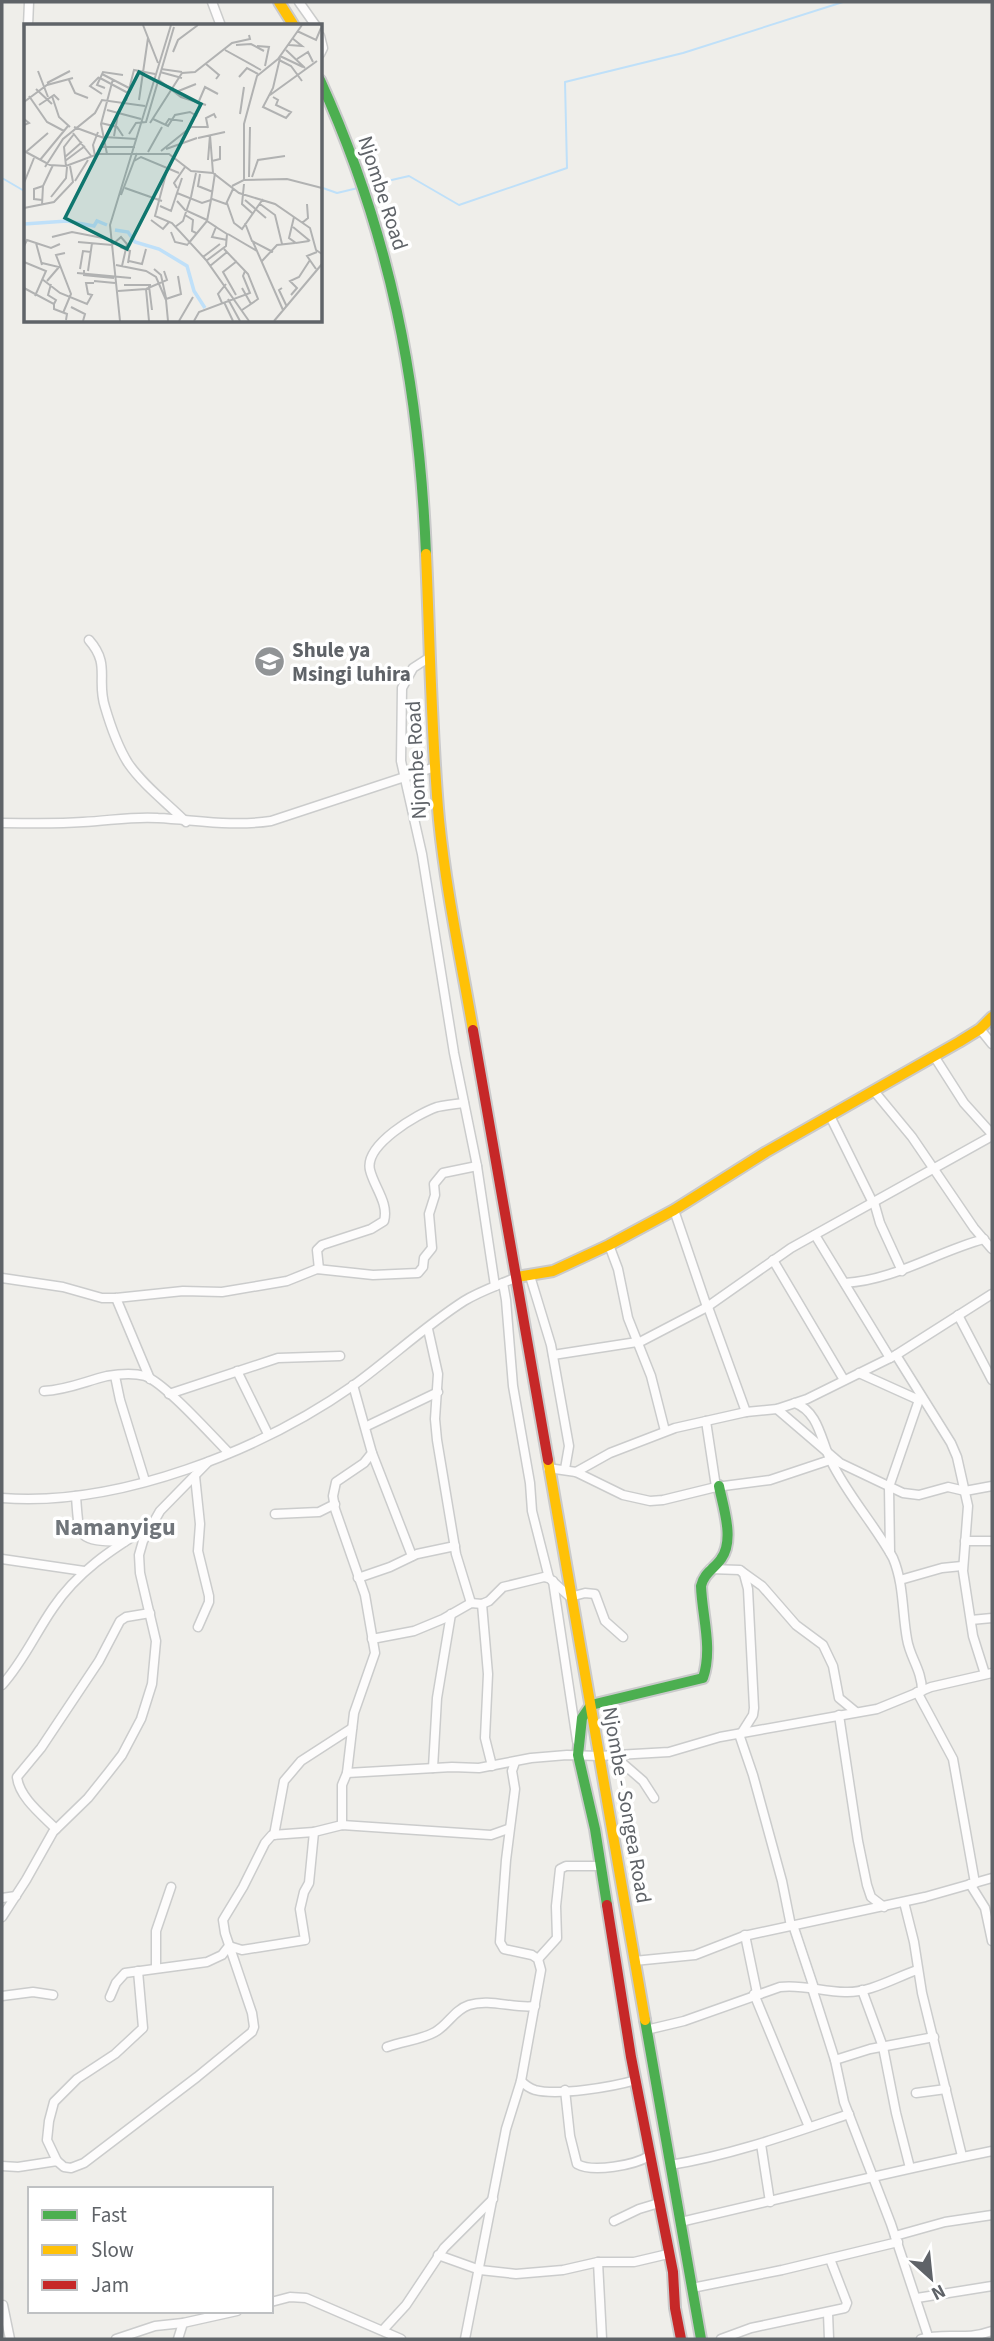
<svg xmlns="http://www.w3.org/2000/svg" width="994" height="2341" viewBox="0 0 994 2341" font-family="'Source Sans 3',sans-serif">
  <rect width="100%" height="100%" fill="#efeeea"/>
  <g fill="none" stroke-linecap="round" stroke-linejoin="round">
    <g stroke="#bfe0f9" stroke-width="2">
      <polyline points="2,178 26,192"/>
      <polyline points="370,185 409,176 459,205 567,168 565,82 683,53 843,2"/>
      <polyline points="320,187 337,193 358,188"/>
    </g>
    <defs>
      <g id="street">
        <polyline points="212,2 221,26"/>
        <polyline points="299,2 316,26"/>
        <polyline points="28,26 29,2"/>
        <polyline points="320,36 323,48 320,54"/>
        <path d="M89,640C111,665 96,679 105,707C110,724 118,747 128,763C143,785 167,803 186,822"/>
        <polyline points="430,657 413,668 402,688 401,761 422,854 454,1053 477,1166 495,1286"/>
        <path d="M2,823C29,823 55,824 83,822C108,821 133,816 158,818C196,820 232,827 271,821L435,767"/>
        <polyline points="980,1029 992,1044"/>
        <polyline points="934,1056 964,1103 992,1134"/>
        <polyline points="874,1091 912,1137 974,1228 992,1249"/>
        <polyline points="830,1116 873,1203"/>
        <polyline points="874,1202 880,1223 902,1271"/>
        <polyline points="674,1210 707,1307"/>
        <polyline points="815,1235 890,1358"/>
        <polyline points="609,1245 618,1269 628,1318 651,1376 665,1431"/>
        <polyline points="773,1260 844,1380"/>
        <path d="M319,1269L317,1250L322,1245L371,1229L384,1221C389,1203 374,1187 370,1170C364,1145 417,1114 437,1107C446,1105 455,1104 464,1103"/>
        <polyline points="530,1276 551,1345 569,1446 565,1469"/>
        <polyline points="2,1278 63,1287 102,1298 116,1298 183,1291 222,1292 287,1281 317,1269 373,1275 418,1273 423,1267 424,1258 432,1248 429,1214 435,1195 434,1184 443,1173 477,1166"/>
        <polyline points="503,1283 506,1300 513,1386 530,1483 532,1511 549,1578"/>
        <path d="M845,1283C895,1280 936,1252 984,1239"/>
        <polyline points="116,1298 150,1379"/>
        <polyline points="708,1307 746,1412"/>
        <polyline points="958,1315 992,1380"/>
        <polyline points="428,1329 438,1374 435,1419 437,1440 456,1554 471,1603"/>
        <polyline points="638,1343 707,1307 791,1248 992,1136"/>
        <polyline points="553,1355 637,1342"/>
        <polyline points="896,1355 951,1443 957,1457 968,1506 963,1571 973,1636 985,1674"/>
        <polyline points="237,1371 268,1434"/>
        <polyline points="859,1373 919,1400"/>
        <polyline points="115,1376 120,1400 145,1481"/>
        <path d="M44,1391C67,1390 86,1381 107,1376C119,1374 134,1373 145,1376C165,1383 212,1436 229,1453"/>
        <polyline points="169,1394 278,1358 340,1356"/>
        <path d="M795,1403C819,1412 821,1441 831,1461C848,1496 875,1525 893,1558C904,1584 902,1612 907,1639C910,1658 922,1670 922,1691"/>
        <polyline points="777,1409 840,1463 903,1493 919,1495 948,1487 965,1491 992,1486"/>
        <polyline points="706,1421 716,1487"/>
        <polyline points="367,1426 438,1392"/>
        <polyline points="372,1453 412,1556"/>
        <polyline points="548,1468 576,1472 623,1495 650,1501 663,1500 716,1487 770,1480 830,1460"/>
        <polyline points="576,1472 610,1453 675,1428 746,1412 777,1409 807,1399 896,1355 992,1294"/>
        <polyline points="195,1476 200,1524 198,1551 209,1596 209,1602 198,1627"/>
        <path d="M76,1496C79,1541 78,1540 124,1542"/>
        <path d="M2,1498C118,1507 260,1451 354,1385C391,1358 425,1326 464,1301C480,1291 499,1285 517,1277"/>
        <polyline points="275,1514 319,1512 335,1504"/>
        <polyline points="965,1541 992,1541"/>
        <polyline points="890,1552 889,1487 920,1397"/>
        <polyline points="2,1559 84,1571"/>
        <polyline points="710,1569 740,1570 744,1574 748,1589 754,1708 753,1715 741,1734"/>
        <polyline points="741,1571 762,1586 796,1625 823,1645 833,1666 839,1698 856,1712"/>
        <polyline points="358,1578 390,1567 417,1554 455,1546"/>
        <polyline points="900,1580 942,1568 962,1566"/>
        <polyline points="553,1581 577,1741"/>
        <polyline points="482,1604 488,1674 485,1738 492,1766"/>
        <polyline points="971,1620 992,1618"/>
        <polyline points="372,1639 414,1631 443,1619 471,1603 482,1604 489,1601 503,1587 544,1577 549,1578 570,1597 585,1593 595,1594 605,1621 623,1637"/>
        <path d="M2,1685C23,1662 35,1634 53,1608C77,1572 112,1549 148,1527"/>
        <polyline points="917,1692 953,1759 975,1883"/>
        <polyline points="839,1715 858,1841 867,1885 871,1897 884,1907"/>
        <polyline points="739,1734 753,1775 782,1881 791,1926"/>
        <polyline points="613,1755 643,1781 654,1798"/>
        <polyline points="433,1768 437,1698 451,1614"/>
        <polyline points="347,1773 452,1767 479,1768 531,1758 567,1755 599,1756 669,1752 720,1737 877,1709 931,1687 992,1673"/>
        <polyline points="342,1825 342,1785 347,1773 354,1713 375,1653 365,1595 335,1509 333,1496 336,1482 364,1463 372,1453 353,1385"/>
        <path d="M56,1829C42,1815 19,1797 17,1777L41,1748L99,1661L120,1621L126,1617L150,1613"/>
        <polyline points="274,1835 284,1781 301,1761 352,1728"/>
        <polyline points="970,1884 985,1908 992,1941"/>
        <polyline points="2,1898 16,1896"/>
        <polyline points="904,1902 914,1942 922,1993 962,2156"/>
        <polyline points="2,1917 26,1880 53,1832 88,1798 108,1773 122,1755 141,1719 152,1684 156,1641 140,1573 139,1555 143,1541 160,1511 208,1462"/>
        <polyline points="793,1925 814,1988"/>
        <polyline points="745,1935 757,1993"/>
        <polyline points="538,1959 557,1938 556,1906 560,1869 566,1866 600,1866"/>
        <polyline points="634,1961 695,1955 744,1936 925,1897 992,1878"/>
        <polyline points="156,1967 156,1931 171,1887"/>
        <polyline points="812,1988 835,2060 844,2102 891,2224 929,2339"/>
        <polyline points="862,1990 883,2047 896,2113 910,2168"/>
        <polyline points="754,1994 809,2127"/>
        <polyline points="2,1996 33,1992 53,1995"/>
        <polyline points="110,1997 116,1983 125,1973 207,1962 222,1955 229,1946 242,1950 305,1940 300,1909 304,1892 309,1883 314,1832"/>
        <path d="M646,2030L684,2021L780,1987C802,1984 823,1992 845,1992C870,1993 894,1978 917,1970"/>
        <path d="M387,2047C403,2041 421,2040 435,2032C448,2025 454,2010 469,2005C490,1998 514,2009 535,2006"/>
        <polyline points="835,2060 870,2049 934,2037"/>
        <path d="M521,2081C525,2085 529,2088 535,2090C558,2096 612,2087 636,2080"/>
        <path d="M565,2090L570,2136L577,2164C593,2173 635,2165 649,2156"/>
        <polyline points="916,2093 946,2089"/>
        <polyline points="761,2144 770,2202"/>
        <polyline points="57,2161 47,2140 49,2121 54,2102 77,2079 115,2054 143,2028 138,1971"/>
        <path d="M670,2165C732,2155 790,2134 849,2114"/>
        <polyline points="2,2166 18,2167 57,2161 64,2167 71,2168 84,2163 197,2077 252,2032 254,2027 252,2013 225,1933 223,1920 226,1915 243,1887 265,1843 272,1835 314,1832 342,1825 491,1835 508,1829"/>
        <polyline points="614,2221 639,2209 659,2203"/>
        <path d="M680,2222C784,2198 888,2172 992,2151"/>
        <polyline points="895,2236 945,2222 992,2215"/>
        <polyline points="438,2255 480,2270 516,2274 563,2270 598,2262 634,2262 668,2254"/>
        <polyline points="598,2262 602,2339"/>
        <polyline points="692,2288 782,2270 898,2242"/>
        <polyline points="917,2298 992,2286"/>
        <polyline points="271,2302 290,2297 306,2298 401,2339"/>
        <polyline points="3,2305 10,2339"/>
        <polyline points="828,2313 829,2339"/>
        <polyline points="383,2330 406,2305 444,2248 493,2199"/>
        <polyline points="116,2339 155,2326 183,2323 237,2311"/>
        <polyline points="178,2339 183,2323"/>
        <polyline points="465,2339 506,2129 521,2081 541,1970 538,1959 532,1955 504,1949 500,1942 506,1860 515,1789 512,1771 515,1762"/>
        <polyline points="721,2339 751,2328 845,2308 847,2303 830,2259"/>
        <path d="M921,2339C948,2332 964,2341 992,2331"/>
      </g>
      <g id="fast">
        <path d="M320,80C391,236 419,384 426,554"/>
        <path d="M607,1905L595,1829L578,1755L582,1718L591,1705L703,1678C713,1648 702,1616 701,1586C704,1573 714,1569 721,1559C735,1540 723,1507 719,1486"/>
        <polyline points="645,2020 701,2339"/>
      </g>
      <g id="slow">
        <polyline points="279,2 294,26"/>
        <path d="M426,554C430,643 431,732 439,820C446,891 461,960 473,1030"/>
        <polyline points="517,1277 553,1271 609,1245 674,1210 766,1152 959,1042 980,1029 992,1017"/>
        <polyline points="548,1460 645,2020"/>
      </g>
      <g id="jam">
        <polyline points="473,1030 548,1460"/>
        <polyline points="607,1905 631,2057 673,2272 675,2308 681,2339"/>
      </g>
    </defs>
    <use href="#street" stroke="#cbcccc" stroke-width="11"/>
    <use href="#fast" stroke="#cacacb" stroke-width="14"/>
    <use href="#slow" stroke="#cacacb" stroke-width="14"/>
    <use href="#jam" stroke="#cacacb" stroke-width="14"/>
    <use href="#street" stroke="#fdfcfc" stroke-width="8"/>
    <use href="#fast" stroke="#4caf50" stroke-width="10"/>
    <use href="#slow" stroke="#ffc107" stroke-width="10"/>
    <use href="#jam" stroke="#c62828" stroke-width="10"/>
  </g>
  <defs>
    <symbol id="school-disc" viewBox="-11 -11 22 22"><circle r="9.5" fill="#919496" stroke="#fff"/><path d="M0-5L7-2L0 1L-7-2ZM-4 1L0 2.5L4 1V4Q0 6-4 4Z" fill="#fff"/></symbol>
  </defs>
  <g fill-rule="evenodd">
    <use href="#school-disc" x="252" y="644" width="35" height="35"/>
  </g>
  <g text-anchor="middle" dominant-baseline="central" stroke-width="7" stroke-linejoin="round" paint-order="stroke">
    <g font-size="21" fill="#5f6368" stroke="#fff">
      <text transform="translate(383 193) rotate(72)">Njombe Road</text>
      <text transform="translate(416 760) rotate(-93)">Njombe Road</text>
      <text transform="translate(627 1805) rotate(80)">Njombe - Songea Road</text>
    </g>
    <g font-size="21" font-weight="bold" fill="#5f6368" stroke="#fff" text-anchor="start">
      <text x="292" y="650">Shule ya<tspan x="292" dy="24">Msingi luhira</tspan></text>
    </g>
    <g font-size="24" font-weight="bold" fill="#70757a" stroke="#fff">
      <text x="115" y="1527">Namanyigu</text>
    </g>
  </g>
  <g transform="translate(24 24)">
    <rect width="298" height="298" fill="#efeeea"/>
    <path fill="none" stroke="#bfe0f9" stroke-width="3.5" d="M0,200L43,197L70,202L73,197L83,201M91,206L104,208L111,218L135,225L163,242L170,267L181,284"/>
    <path fill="none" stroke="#b1b2b2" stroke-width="2" d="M119,1L134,39M273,7L292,16L297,4M212,21L227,20L240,27M265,21L278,22L268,14M233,22L245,23L241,42M201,26L237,46M262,26L281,44M149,28L154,16L174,1M256,32L279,43M273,35L284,28L289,38M255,36L267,42L278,57M182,40L195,51L192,55M137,45L158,48M14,47L24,73M136,48L158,54M78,50L105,64M75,53L66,62L78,70M215,53L223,44L234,50M76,54L104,69M45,56L51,69L64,74M135,56L157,73L182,81M23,59L46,47M81,64L73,61L79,48L99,51M12,65L28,80M152,68L172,60M246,71L293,37M5,72L23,98L40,107M28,72L35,93L46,103M249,73L254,76L252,81L267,88L262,94L239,83L249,64L256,34M115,76L124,14M102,77L110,46L131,50M175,77L181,63L194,70M0,78L23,61L49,54M15,81L30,71L35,76M83,86L117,95M216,90L220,63M0,95L5,99L0,101V111M129,95L144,102L151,91L166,88L173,92M77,99L93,103L99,112M126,99L158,49L171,48L208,19L226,15L225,11M141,101L145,95L159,97M50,103L80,114M184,104L182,94L190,90L192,94M49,109L68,133M105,110L112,99L122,98L150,3M186,111L189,149M90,112L94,90M80,113L113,115M174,114L201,108M77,123H111M142,125L173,114M0,127L26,141L42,142L74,130H145L167,147L189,149L215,169L251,180L286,204L292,226L298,230M137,127L167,103H183M2,128L24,109M124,128L138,103M83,130L77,100L89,55M71,132L69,121L74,108M41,133L58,118M16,136L44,102M184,136L186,111M41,137L61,122M110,137L117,133L155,149M188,137L196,135V122M42,142L40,123L50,110M21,143L39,115L71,89L78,76L121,82M143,146L131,192L148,199L182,236L225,297M176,150L174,162L189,168M225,153L226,103M228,153L234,136L261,132M220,156L263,155L298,164M51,157L64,136M0,159L10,134M220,160L218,180L228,189M208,162L220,156V100L233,52L254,35L278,1M101,164L138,177M153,164L150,159L161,143M153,169L178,179L187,176L191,149M97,171L113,129M27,173L42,154L43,143M167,173L172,149M188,175L202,180L209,165M18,176L10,175V165L19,162M221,176L242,194M153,177L161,186L183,196M203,179L210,199L218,205L239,175M236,180L251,191L258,220M18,181L19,162L29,141M136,182L147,187L158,154M0,184L30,178L49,158L46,142M161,191L169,196L168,207L172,209M270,193L265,214L272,219L285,217M127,196L139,205L145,198M183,197L192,203L188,213L203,216M221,199L228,217L249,228M278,199L284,194L283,180M151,203L159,197L167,173M269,203L286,217M147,208L151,218L164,221M204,210L233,227M28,213L48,208L84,215M54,218L88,221L97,213L103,220L98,242M229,218L259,286M12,219L18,241M164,220L183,197L187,176M0,222L3,216L27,224L36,220M96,223L106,227L104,239M200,225L224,250L234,275L227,280M179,233L196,220M105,237L118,240L122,225M182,237L202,222L203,210L192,203M238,237L253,221L271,219M0,238L22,247L11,272M18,239L35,243L23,257M92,241L122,247L132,253L142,276L144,297M186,242L203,228M56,245L59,227L67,228M130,245L137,251L142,274M292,245L283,232L293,228M60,246V251L90,254M64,247L68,219M53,249L107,254M18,255L36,269L63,280L68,271L64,270L62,259H70M70,257L91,259M27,260L24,271L32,276L30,280M100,261H127M125,262L128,286M0,264L30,280V285L43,290L42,296M258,264L255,266L263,283M122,265L125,297M94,267L122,265L143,256L140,247M212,271L199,248L213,237M267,271L273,264L266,257L275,253L286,236M142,275L157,270L154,252M204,275L216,297M200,278L209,297M198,279L194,270L202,260M47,283L61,290L59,297M218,286L227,280L218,264M39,289L47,270L32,231L41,229M96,297L86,201L147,1M155,297L169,273M170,297L175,288L226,269L219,252L221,247M250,297L298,240"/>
    <path fill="#0f766e" fill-opacity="0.15" stroke="#0f766e" stroke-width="3.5" d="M115,48L177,80L103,225L41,194Z"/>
    <rect width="298" height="298" fill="none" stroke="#5f6368" stroke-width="3.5"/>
  </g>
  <rect width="994" height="2341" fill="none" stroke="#5f6368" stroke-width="7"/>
  <rect x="28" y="2187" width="245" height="126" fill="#ffffff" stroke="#bfc1c3" stroke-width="2"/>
  <rect x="42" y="2210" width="35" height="10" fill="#4caf50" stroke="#bfc1c3" stroke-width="2"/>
  <text x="91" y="2222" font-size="21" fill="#5f6368">Fast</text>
  <rect x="42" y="2245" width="35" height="10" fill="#ffc107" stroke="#bfc1c3" stroke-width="2"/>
  <text x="91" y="2257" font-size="21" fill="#5f6368">Slow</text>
  <rect x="42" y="2280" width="35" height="10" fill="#c62828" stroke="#bfc1c3" stroke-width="2"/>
  <text x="91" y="2292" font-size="21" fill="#5f6368">Jam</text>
  <g transform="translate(931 2278) rotate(153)" stroke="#ffffff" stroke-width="5" paint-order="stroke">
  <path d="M0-5L12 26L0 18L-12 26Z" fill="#5f6368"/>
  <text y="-10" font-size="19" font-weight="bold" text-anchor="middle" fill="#5f6368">N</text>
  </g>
</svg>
